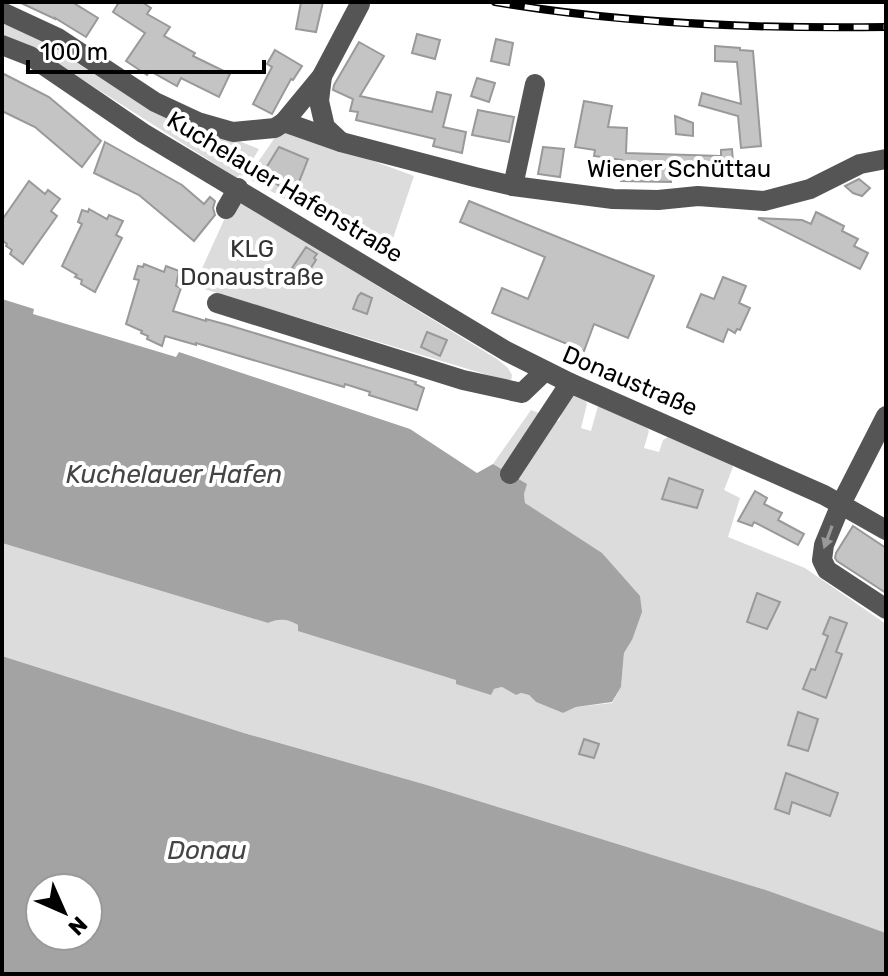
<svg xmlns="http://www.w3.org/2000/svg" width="888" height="976" viewBox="0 0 888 976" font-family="Rubik,sans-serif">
  <rect width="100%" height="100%" fill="#fff"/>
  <g fill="#dcdcdc">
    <polygon points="2,22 49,45 141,103 259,149 243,176 239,175 237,178 28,45 2,35"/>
    <polygon points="289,130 414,176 386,259 311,208 296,205 247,178 276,136"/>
    <polygon points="234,198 497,359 508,368 512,375 511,382 194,286"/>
    <path d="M572,394L583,397L587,404L581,428L591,431L598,406L647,428L649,431L644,448L659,452L663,440L668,437L731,464L733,467L724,490L740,498L728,537L805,568L886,624V933L766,890L427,785L244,733L2,656V543L268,623C280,618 287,619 298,625L494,689L502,687L516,695L521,693L529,695L536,702L563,713L576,707L612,703L621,687L624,653L632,640L536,511L525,503L524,494L526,484L493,464L531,410L559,421L565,402Z"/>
  </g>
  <g fill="#a3a3a3" fill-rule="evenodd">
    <path d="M2,299L34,309L33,314L176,357L179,352L410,429L477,473L493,464L527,484L524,494L525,503L602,553L640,596L642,612L632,640L624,653L621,687L612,702L576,707L563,713L536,702L529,695L521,693L516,695L502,687L494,689L491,695L456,684V680L298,631V625C287,619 280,618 268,623L2,543Z"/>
    <path d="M2,656L244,733L427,785L766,890L886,933V974H2ZM40,888H88V936H40Z"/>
  </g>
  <g fill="#c4c4c4" stroke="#999" stroke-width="2">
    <polygon points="19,2 72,2 98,18 86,37 55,18 55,19"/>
    <polygon points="119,2 142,2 151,8 147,14 170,27 164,36 195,53 193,56 230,74 219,97 181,78 177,86 150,71 147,75 126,61 145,33 113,12"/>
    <polygon points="301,2 323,2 316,32 296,29"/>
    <polygon points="417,34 440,40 435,59 412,53"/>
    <polygon points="496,39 513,43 509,65 491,61"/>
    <polygon points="359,42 384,56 360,96 432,112 437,92 451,95 443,127 466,132 462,153 433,146 435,139 356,120 358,112 350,111 353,99 333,90 334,85"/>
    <polygon points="715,46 740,48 740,50 753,51 761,146 741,148 738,116 699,105 702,93 741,104 737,62 715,61"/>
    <polygon points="275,50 302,66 293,80 291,79 272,114 253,104 272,67 267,64"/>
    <polygon points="2,73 49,97 101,141 82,167 35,127 2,111"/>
    <polygon points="477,78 495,83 489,102 471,96"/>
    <polygon points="584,101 612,106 608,127 627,128 626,153 721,156 721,150 732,149 734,174 671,177 671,182 621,181 622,160 594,156 595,150 575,147"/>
    <polygon points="478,110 514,117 509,142 472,135"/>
    <polygon points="675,116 693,123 693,136 676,134"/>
    <polygon points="105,142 182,185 204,204 210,197 215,201 213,208 215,215 194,241 139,195 94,173"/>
    <polygon points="279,147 308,159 293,197 263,173"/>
    <polygon points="543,147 564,149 560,177 538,174"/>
    <polygon points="859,179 870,188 862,196 853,193 845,186"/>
    <polygon points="29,181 45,194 48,190 60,199 51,211 57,216 23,264 10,254 12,250 6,246 7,244 2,240 2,220"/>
    <polygon points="469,201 654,276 628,338 594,324 584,351 492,313 502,288 528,299 545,257 460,222"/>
    <polygon points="89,209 107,219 109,215 123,221 116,235 122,238 95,292 81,284 82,280 75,277 77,275 62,266 82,224 78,222 82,210 88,212"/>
    <polygon points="816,212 844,226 842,231 858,239 854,246 868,253 860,269 758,218 802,220 811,224"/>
    <polygon points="306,247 317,254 314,258 316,260 305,277 292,268"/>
    <polygon points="144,264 164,272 166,266 179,271 176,286 181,288 173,311 206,321 206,319 228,325 416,382 415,384 424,388 417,410 369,395 370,392 345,384 344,387 196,343 196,345 165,336 162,346 147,339 148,336 141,333 142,331 126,324 139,280 134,279 138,266 143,267"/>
    <polygon points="723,277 746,286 739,303 750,308 740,330 737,329 735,333 728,329 723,342 687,327 701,294 714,299"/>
    <polygon points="361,293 372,298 367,314 353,309 358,296"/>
    <polygon points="427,332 447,340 440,356 421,347"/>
    <polygon points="669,478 703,490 697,508 662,499"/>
    <polygon points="755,491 767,498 764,504 782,513 778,520 804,534 798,545 754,522 752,526 738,521"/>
    <polygon points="853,526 886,548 886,593 837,561 835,558 836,553"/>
    <polygon points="757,593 780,602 767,629 747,622"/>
    <polygon points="830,617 847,623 836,652 842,654 826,698 803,689 811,669 815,670 828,636 823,634"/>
    <polygon points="798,712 818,719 808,751 788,745"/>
    <polygon points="584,739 599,744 594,758 579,754"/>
    <polygon points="786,773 838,793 830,816 792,802 789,814 775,809"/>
  </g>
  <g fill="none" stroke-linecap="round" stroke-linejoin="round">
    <g stroke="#555" stroke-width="20">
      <polyline points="2,12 58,38 155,102 198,122 233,132 275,128 284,122 341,142 475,177 513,186 613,199 658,200 698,196 764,201 810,189 860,164 886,159"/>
      <polyline points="2,45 30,56 143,133 506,351 570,383 824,495 886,530"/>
      <polyline points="322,76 319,101 325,127 341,142"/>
      <polyline points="284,122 322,76 360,4"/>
      <polyline points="513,186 535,84"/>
      <polyline points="226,209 238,188"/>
      <polyline points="217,303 463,380 522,393 545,371"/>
      <polyline points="886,416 841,504 824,545 822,560 827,570 886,609"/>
      <polyline points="510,474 570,383"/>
    </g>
    <defs>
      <path id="rail" d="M495,2C625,24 755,29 886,27"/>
    </defs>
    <use href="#rail" stroke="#000" stroke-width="8"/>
    <use href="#rail" stroke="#fff" stroke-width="5" stroke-dasharray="15" stroke-linecap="butt"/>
  </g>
  <defs><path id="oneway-solid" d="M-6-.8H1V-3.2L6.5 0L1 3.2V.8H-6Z" transform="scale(2)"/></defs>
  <use fill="#999" href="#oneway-solid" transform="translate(828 537) rotate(110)"/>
  <g text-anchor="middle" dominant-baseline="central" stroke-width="8" stroke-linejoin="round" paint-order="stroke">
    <g font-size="24" fill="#000" stroke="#fff">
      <text x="679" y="169">Wiener Schüttau</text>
      <text transform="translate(285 187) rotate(31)">Kuchelauer Hafenstraße</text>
      <text transform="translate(630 381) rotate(23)">Donaustraße</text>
    </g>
    <g font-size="24" fill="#333" stroke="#fff">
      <text x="252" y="249">KLG<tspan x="252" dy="28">Donaustraße</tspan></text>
    </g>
    <g font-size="26" font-style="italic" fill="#444" stroke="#fff">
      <text x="174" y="474">Kuchelauer Hafen</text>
      <text x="207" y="850">Donau</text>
    </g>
  </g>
  <rect width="888" height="976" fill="none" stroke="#000000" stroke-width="8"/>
  <g transform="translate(64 912) rotate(135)"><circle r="38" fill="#ffffff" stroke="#999999" stroke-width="2"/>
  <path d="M0-6L14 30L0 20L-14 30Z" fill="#000000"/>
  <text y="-12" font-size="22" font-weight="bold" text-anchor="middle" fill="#000000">N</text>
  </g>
  <path d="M28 60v12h236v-12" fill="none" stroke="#000000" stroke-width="4"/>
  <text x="40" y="60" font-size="24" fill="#000000" stroke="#ffffff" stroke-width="6" paint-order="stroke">100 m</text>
</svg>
